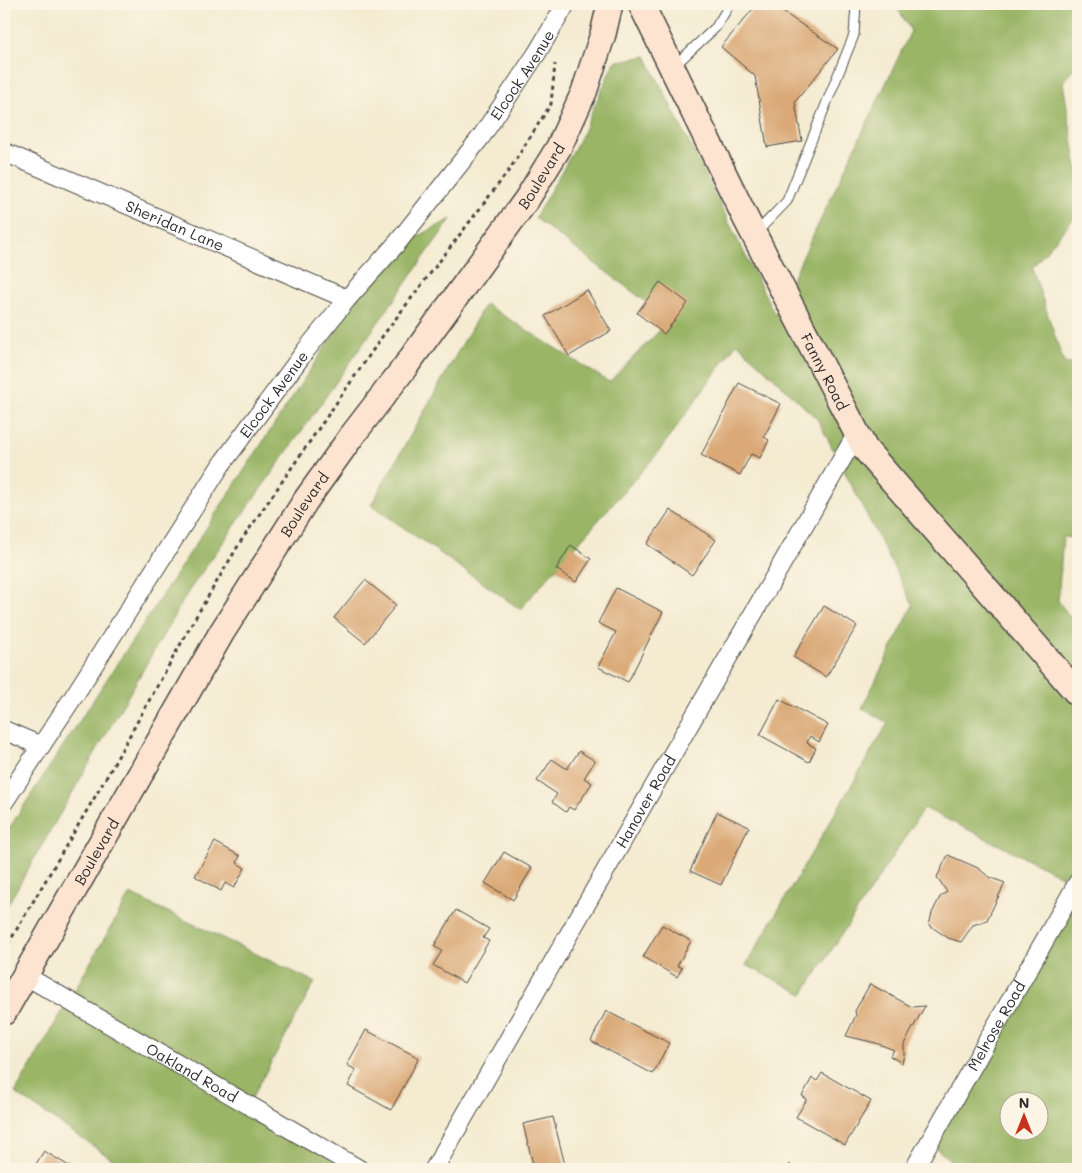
<svg xmlns="http://www.w3.org/2000/svg" width="1082" height="1173" viewBox="0 0 1082 1173" font-family="Mali,sans-serif">
  <rect width="100%" height="100%" fill="#fcf5e5"/>
  <filter id="ink" filterUnits="userSpaceOnUse"><feTurbulence type="fractalNoise" baseFrequency=".02" numOctaves="2"/><feDisplacementMap in="SourceGraphic" scale="10" xChannelSelector="R" yChannelSelector="G"/><feConvolveMatrix kernelMatrix="1 2 1 2 8 2 1 2 1" color-interpolation-filters="sRGB"/></filter>
  <filter id="wash" filterUnits="userSpaceOnUse"><feTurbulence type="fractalNoise" baseFrequency=".0096" numOctaves="4" result="noise"/><feDisplacementMap in="SourceGraphic" scale="20" xChannelSelector="R" yChannelSelector="G"/><feGaussianBlur stdDeviation="1.12" result="paint"/><feColorMatrix in="noise" values="0 0 0 0 0 0 0 0 0 0 0 0 0 0 0 0 0 1.4 0 .05"/><feComposite in="paint" operator="in"/></filter>
  <g filter="url(#wash)">
    <rect width="100%" height="100%" fill="#f4ebd1"/>
    <g fill="#9ab566" stroke="#627048" fill-rule="evenodd">
      <path d="M895,4H1078V62L1063,82L1078,176V213L1032,268L1064,363L1078,365V538L1063,537L1058,601L1078,627V1169H961L932,1145L1074,882L924,808L803,994L746,965L888,723L862,708L913,605L818,420L737,343L657,454L520,609L371,505L485,304L609,382L670,320L535,218L581,137L614,62L646,56L775,315L911,31ZM1010,1100H1040V1130H1010Z"/>
      <polygon points="451,219 188,592 4,911 4,836 387,253"/>
      <polygon points="130,894 315,982 249,1103 360,1169 127,1169 15,1093"/>
    </g>
    <g id="blocks">
      <g fill="#daa977">
        <polygon points="757,4 771,4 838,49 795,102 802,141 767,147 755,76 721,47"/>
        <polygon points="660,282 688,303 664,334 637,313"/>
        <polygon points="587,290 611,331 569,356 545,316"/>
        <polygon points="739,383 781,404 764,437 769,440 760,458 751,454 740,475 701,455"/>
        <polygon points="670,510 716,540 692,575 647,544"/>
        <polygon points="571,545 591,559 576,582 556,569"/>
        <polygon points="365,580 396,605 365,643 334,618"/>
        <polygon points="616,588 663,612 628,682 598,667 616,632 598,623"/>
        <polygon points="824,606 857,626 826,677 793,657"/>
        <polygon points="779,699 828,725 819,742 810,736 807,743 816,748 809,762 760,735"/>
        <polygon points="579,751 595,761 584,778 592,783 574,810 569,807 566,812 552,802 557,794 537,781 552,759 567,769"/>
        <polygon points="717,812 749,827 721,885 690,871"/>
        <polygon points="215,842 240,856 237,863 245,868 234,888 225,883 221,891 195,876"/>
        <polygon points="504,852 532,868 513,900 485,883"/>
        <polygon points="948,855 978,868 989,877 1005,883 987,920 973,925 961,942 948,938 929,925 932,913 940,897 947,892 937,877"/>
        <polygon points="456,910 489,929 483,938 489,941 464,983 433,965 442,951 434,946"/>
        <polygon points="662,925 691,941 677,966 682,968 677,977 643,957"/>
        <polygon points="870,984 912,1007 925,1006 904,1044 904,1055 902,1063 890,1056 894,1050 876,1043 846,1036 856,1015 855,1011"/>
        <polygon points="606,1011 669,1043 653,1074 591,1041"/>
        <polygon points="366,1030 419,1058 391,1110 348,1086 356,1070 347,1065"/>
        <polygon points="822,1073 871,1101 845,1145 796,1117 807,1099 802,1096 812,1078 817,1081"/>
        <polygon points="553,1117 566,1169 534,1169 523,1124"/>
        <polygon points="44,1151 74,1169 33,1169"/>
        <polygon points="789,1164 796,1169 785,1169"/>
      </g>
    </g>
  </g>
  <g filter="url(#ink)">
    <use href="#blocks" fill-opacity="0" stroke="#494844" stroke-width="1"/>
    <g fill="none" stroke-linecap="round" stroke-linejoin="round">
      <defs>
        <g id="service">
          <polyline points="674,66 716,27 730,4"/>
          <polyline points="756,233 787,201 854,35 856,4"/>
        </g>
        <g id="minor">
          <path id="s1" d="M4,152L347,299"/>
          <polyline points="4,730 41,746"/>
          <path id="s2" d="M4,802L74,696L221,465L306,350L347,299L398,242L481,137L537,53L566,4"/>
          <path id="s3" d="M26,976L359,1169"/>
          <path id="s4" d="M434,1169L857,433"/>
          <path id="s5" d="M914,1169L1078,882"/>
        </g>
        <g id="secondary">
          <path id="s6" d="M641,4L746,219L865,449L1078,694"/>
          <path id="s7" d="M4,1012L222,632L306,500L351,437L405,367L527,199L559,147L584,92L603,34L610,4"/>
        </g>
      </defs>
      <use href="#service" stroke="#494844" stroke-width="11"/>
      <use href="#minor" stroke="#494844" stroke-width="20"/>
      <use href="#secondary" stroke="#494844" stroke-width="28"/>
      <polyline stroke="#494844" stroke-width="3" stroke-dasharray="4 4" stroke-linecap="butt" points="4,951 106,778 194,620 241,541 384,334 510,169 551,104 555,64"/>
      <use href="#service" stroke="#fff" stroke-width="9"/>
      <use href="#minor" stroke="#fff" stroke-width="18"/>
      <use href="#secondary" stroke="#fde4d1" stroke-width="25"/>
    </g>
  </g>
  <g text-anchor="middle" dominant-baseline="central" stroke-width="4" stroke-linejoin="round" paint-order="stroke">
    <g font-size="15" fill="#2b2b2b" stroke="#fcf5e5">
      <text stroke="none"><textPath href="#s2" startOffset="894">Elcock Avenue</textPath></text>
      <text stroke="none"><textPath href="#s7" startOffset="995">Boulevard</textPath></text>
      <text stroke="none"><textPath href="#s1" startOffset="186">Sheridan Lane</textPath></text>
      <text stroke="none"><textPath href="#s6" startOffset="411">Fanny Road</textPath></text>
      <text stroke="none"><textPath href="#s2" startOffset="489">Elcock Avenue</textPath></text>
      <text stroke="none"><textPath href="#s7" startOffset="590">Boulevard</textPath></text>
      <text stroke="none"><textPath href="#s4" startOffset="424">Hanover Road</textPath></text>
      <text stroke="none"><textPath href="#s7" startOffset="185">Boulevard</textPath></text>
      <text stroke="none"><textPath href="#s5" startOffset="165">Melrose Road</textPath></text>
      <text stroke="none"><textPath href="#s3" startOffset="192">Oakland Road</textPath></text>
    </g>
  </g>
  <rect width="1082" height="1173" fill="none" stroke="#fcf5e5" stroke-width="20"/>
  <g transform="translate(1024 1116)"><circle r="24" fill="#fcf5e5" stroke="#a8a49b"/>
  <path d="M0-4L9 19L0 12L-9 19Z" fill="#c8321e"/>
  <text y="-8" font-size="14" font-weight="bold" text-anchor="middle" fill="#2b2b2b">N</text>
  </g>
</svg>
